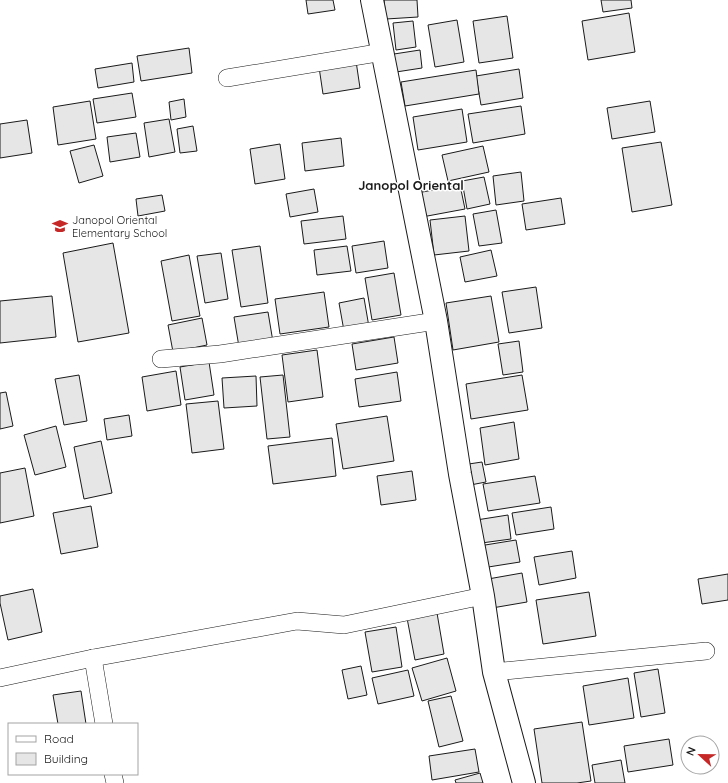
<svg xmlns="http://www.w3.org/2000/svg" width="728" height="783" viewBox="0 0 728 783" font-family="Quicksand,sans-serif">
  <rect width="100%" height="100%" fill="#fff"/>
  <g fill="#e6e6e6" stroke="#1a1a1a">
    <polygon points="306,0 333,0 335,10 308,14"/>
    <polygon points="384,0 417,0 418,17 386,19"/>
    <polygon points="601,0 631,0 632,8 603,12"/>
    <polygon points="629,13 635,52 588,60 582,21"/>
    <polygon points="507,16 513,58 479,63 473,21"/>
    <polygon points="457,20 464,62 435,67 428,25"/>
    <polygon points="413,21 416,47 396,50 393,23"/>
    <polygon points="189,48 192,73 141,81 137,56"/>
    <polygon points="420,50 422,68 396,72 394,54"/>
    <polygon points="356,61 360,88 323,94 319,67"/>
    <polygon points="132,63 134,82 98,88 95,69"/>
    <polygon points="519,69 523,98 481,105 476,76"/>
    <polygon points="476,70 479,94 405,106 401,82"/>
    <polygon points="132,93 136,117 97,123 93,99"/>
    <polygon points="184,99 186,117 171,120 169,102"/>
    <polygon points="90,101 96,139 58,145 53,107"/>
    <polygon points="650,101 655,132 612,139 607,108"/>
    <polygon points="521,106 525,134 473,143 468,114"/>
    <polygon points="462,109 467,142 418,150 413,117"/>
    <polygon points="169,119 175,152 149,157 144,123"/>
    <polygon points="27,120 32,153 0,158 0,124"/>
    <polygon points="193,126 197,151 180,153 177,129"/>
    <polygon points="136,133 140,157 110,162 107,137"/>
    <polygon points="341,138 344,166 305,171 302,143"/>
    <polygon points="661,142 672,205 632,212 622,148"/>
    <polygon points="280,144 285,179 255,184 250,149"/>
    <polygon points="94,145 103,176 79,183 70,151"/>
    <polygon points="483,146 489,172 448,181 442,155"/>
    <polygon points="521,172 524,201 496,205 493,176"/>
    <polygon points="484,177 490,204 467,209 462,181"/>
    <polygon points="460,185 465,209 422,217 417,193"/>
    <polygon points="314,189 318,212 290,217 286,194"/>
    <polygon points="162,195 165,211 138,216 136,199"/>
    <polygon points="561,198 565,224 526,230 522,204"/>
    <polygon points="496,210 502,243 479,246 473,214"/>
    <polygon points="343,216 346,239 304,244 301,221"/>
    <polygon points="465,216 469,251 434,255 430,220"/>
    <polygon points="384,241 388,268 356,273 352,246"/>
    <polygon points="113,243 129,333 78,342 63,253"/>
    <polygon points="260,246 268,303 241,307 232,250"/>
    <polygon points="347,246 351,271 317,275 314,250"/>
    <polygon points="491,250 497,276 465,282 460,257"/>
    <polygon points="221,253 228,299 205,303 197,256"/>
    <polygon points="189,255 200,316 172,321 161,261"/>
    <polygon points="394,273 401,315 372,320 365,278"/>
    <polygon points="536,287 542,328 509,333 502,292"/>
    <polygon points="324,292 329,327 280,334 275,299"/>
    <polygon points="52,296 56,337 0,343 0,301"/>
    <polygon points="491,296 499,342 453,350 446,303"/>
    <polygon points="364,298 369,327 344,331 339,303"/>
    <polygon points="268,312 273,342 239,347 234,317"/>
    <polygon points="202,318 207,345 173,352 168,325"/>
    <polygon points="394,337 398,363 356,370 352,344"/>
    <polygon points="519,341 523,372 503,375 498,344"/>
    <polygon points="317,350 323,397 288,402 282,355"/>
    <polygon points="209,362 214,395 185,400 180,367"/>
    <polygon points="176,371 181,405 147,411 142,377"/>
    <polygon points="397,372 401,401 359,407 355,379"/>
    <polygon points="79,375 87,421 64,425 55,379"/>
    <polygon points="283,375 290,437 267,439 260,377"/>
    <polygon points="522,375 528,410 471,419 466,384"/>
    <polygon points="256,376 257,406 224,408 222,378"/>
    <polygon points="6,392 13,426 0,429 0,393"/>
    <polygon points="218,401 224,449 192,453 186,404"/>
    <polygon points="129,415 132,436 107,440 104,419"/>
    <polygon points="387,416 394,461 343,469 336,424"/>
    <polygon points="514,422 519,459 485,465 480,428"/>
    <polygon points="56,426 66,467 35,475 24,435"/>
    <polygon points="332,438 336,476 273,484 268,446"/>
    <polygon points="101,441 112,493 84,499 74,447"/>
    <polygon points="482,462 486,482 465,486 462,465"/>
    <polygon points="25,468 34,516 0,523 0,473"/>
    <polygon points="412,471 416,500 381,505 377,476"/>
    <polygon points="535,476 540,503 488,511 483,484"/>
    <polygon points="91,506 98,547 61,554 53,513"/>
    <polygon points="551,507 554,529 516,535 512,513"/>
    <polygon points="508,515 511,539 474,544 470,521"/>
    <polygon points="516,540 520,562 482,568 479,546"/>
    <polygon points="572,551 576,578 539,585 534,557"/>
    <polygon points="522,573 527,602 492,608 488,579"/>
    <polygon points="728,574 728,600 702,604 698,579"/>
    <polygon points="33,589 42,632 8,640 0,603 0,596"/>
    <polygon points="589,592 596,636 543,644 536,600"/>
    <polygon points="437,613 444,654 415,660 407,618"/>
    <polygon points="396,627 402,667 372,672 365,632"/>
    <polygon points="447,658 456,691 422,701 412,668"/>
    <polygon points="361,666 367,695 348,699 342,670"/>
    <polygon points="658,669 665,713 641,717 634,673"/>
    <polygon points="408,670 414,696 378,704 372,678"/>
    <polygon points="628,678 634,718 589,725 583,686"/>
    <polygon points="81,691 86,724 58,724 53,695"/>
    <polygon points="451,696 463,741 439,747 428,701"/>
    <polygon points="582,722 591,781 577,783 542,783 534,729"/>
    <polygon points="669,739 673,765 628,772 624,746"/>
    <polygon points="475,749 479,772 432,780 429,756"/>
    <polygon points="621,760 625,783 595,783 592,765"/>
    <polygon points="480,773 483,783 456,783 455,780"/>
  </g>
  <g fill="none" stroke-linecap="round" stroke-linejoin="round">
    <defs>
      <g id="minor">
        <polyline points="227,78 383,52"/>
        <polyline points="161,359 220,354 436,321"/>
        <polyline points="93,658 104,724"/>
        <polyline points="494,672 706,651"/>
        <polyline points="0,678 93,658 297,621 344,625 483,596"/>
        <polyline points="113,774 115,783"/>
      </g>
      <polyline id="tertiary" points="372,0 436,321 460,474 483,596 494,672 524,783"/>
    </defs>
    <use href="#minor" stroke="#1a1a1a" stroke-width="18"/>
    <use href="#tertiary" stroke="#1a1a1a" stroke-width="24"/>
    <use href="#minor" stroke="#fff" stroke-width="17"/>
    <use href="#tertiary" stroke="#fff" stroke-width="22"/>
  </g>
  <defs>
    <symbol id="school-bare" viewBox="-9 -9 18 18"><path d="M0-5L7-2L0 1L-7-2ZM-4 1L0 2.5L4 1V4Q0 6-4 4Z" fill="#c62828" stroke="#fff" stroke-width="2.5" paint-order="stroke"/></symbol>
  </defs>
  <g fill-rule="evenodd">
    <use href="#school-bare" x="49" y="215" width="22" height="22"/>
  </g>
  <g text-anchor="middle" dominant-baseline="central" stroke-width="3" stroke-linejoin="round" paint-order="stroke">
    <g font-size="11" fill="#1a1a1a" stroke="#fff" text-anchor="start">
      <text x="72" y="220">Janopol Oriental<tspan x="72" dy="13">Elementary School</tspan></text>
    </g>
    <g font-size="13" font-weight="bold" fill="#1a1a1a" stroke="#fff">
      <text x="411" y="185">Janopol Oriental</text>
    </g>
  </g>
  <rect x="8" y="723" width="130" height="52" fill="#ffffff" stroke="#a3a3a3"/>
  <rect x="16" y="736" width="20" height="6" fill="#ffffff" stroke="#a3a3a3"/>
  <text x="44" y="743" font-size="12" fill="#1a1a1a">Road</text>
  <rect x="16" y="753" width="20" height="12" fill="#e6e6e6" stroke="#a3a3a3"/>
  <text x="44" y="763" font-size="12" fill="#1a1a1a">Building</text>
  <g transform="translate(700 755) rotate(292)"><circle r="19" fill="#ffffff" stroke="#a3a3a3"/>
  <path d="M0-3L7 15L0 10L-7 15Z" fill="#c62828"/>
  <text y="-6" font-size="11" font-weight="bold" text-anchor="middle" fill="#1a1a1a">N</text>
  </g>
</svg>
